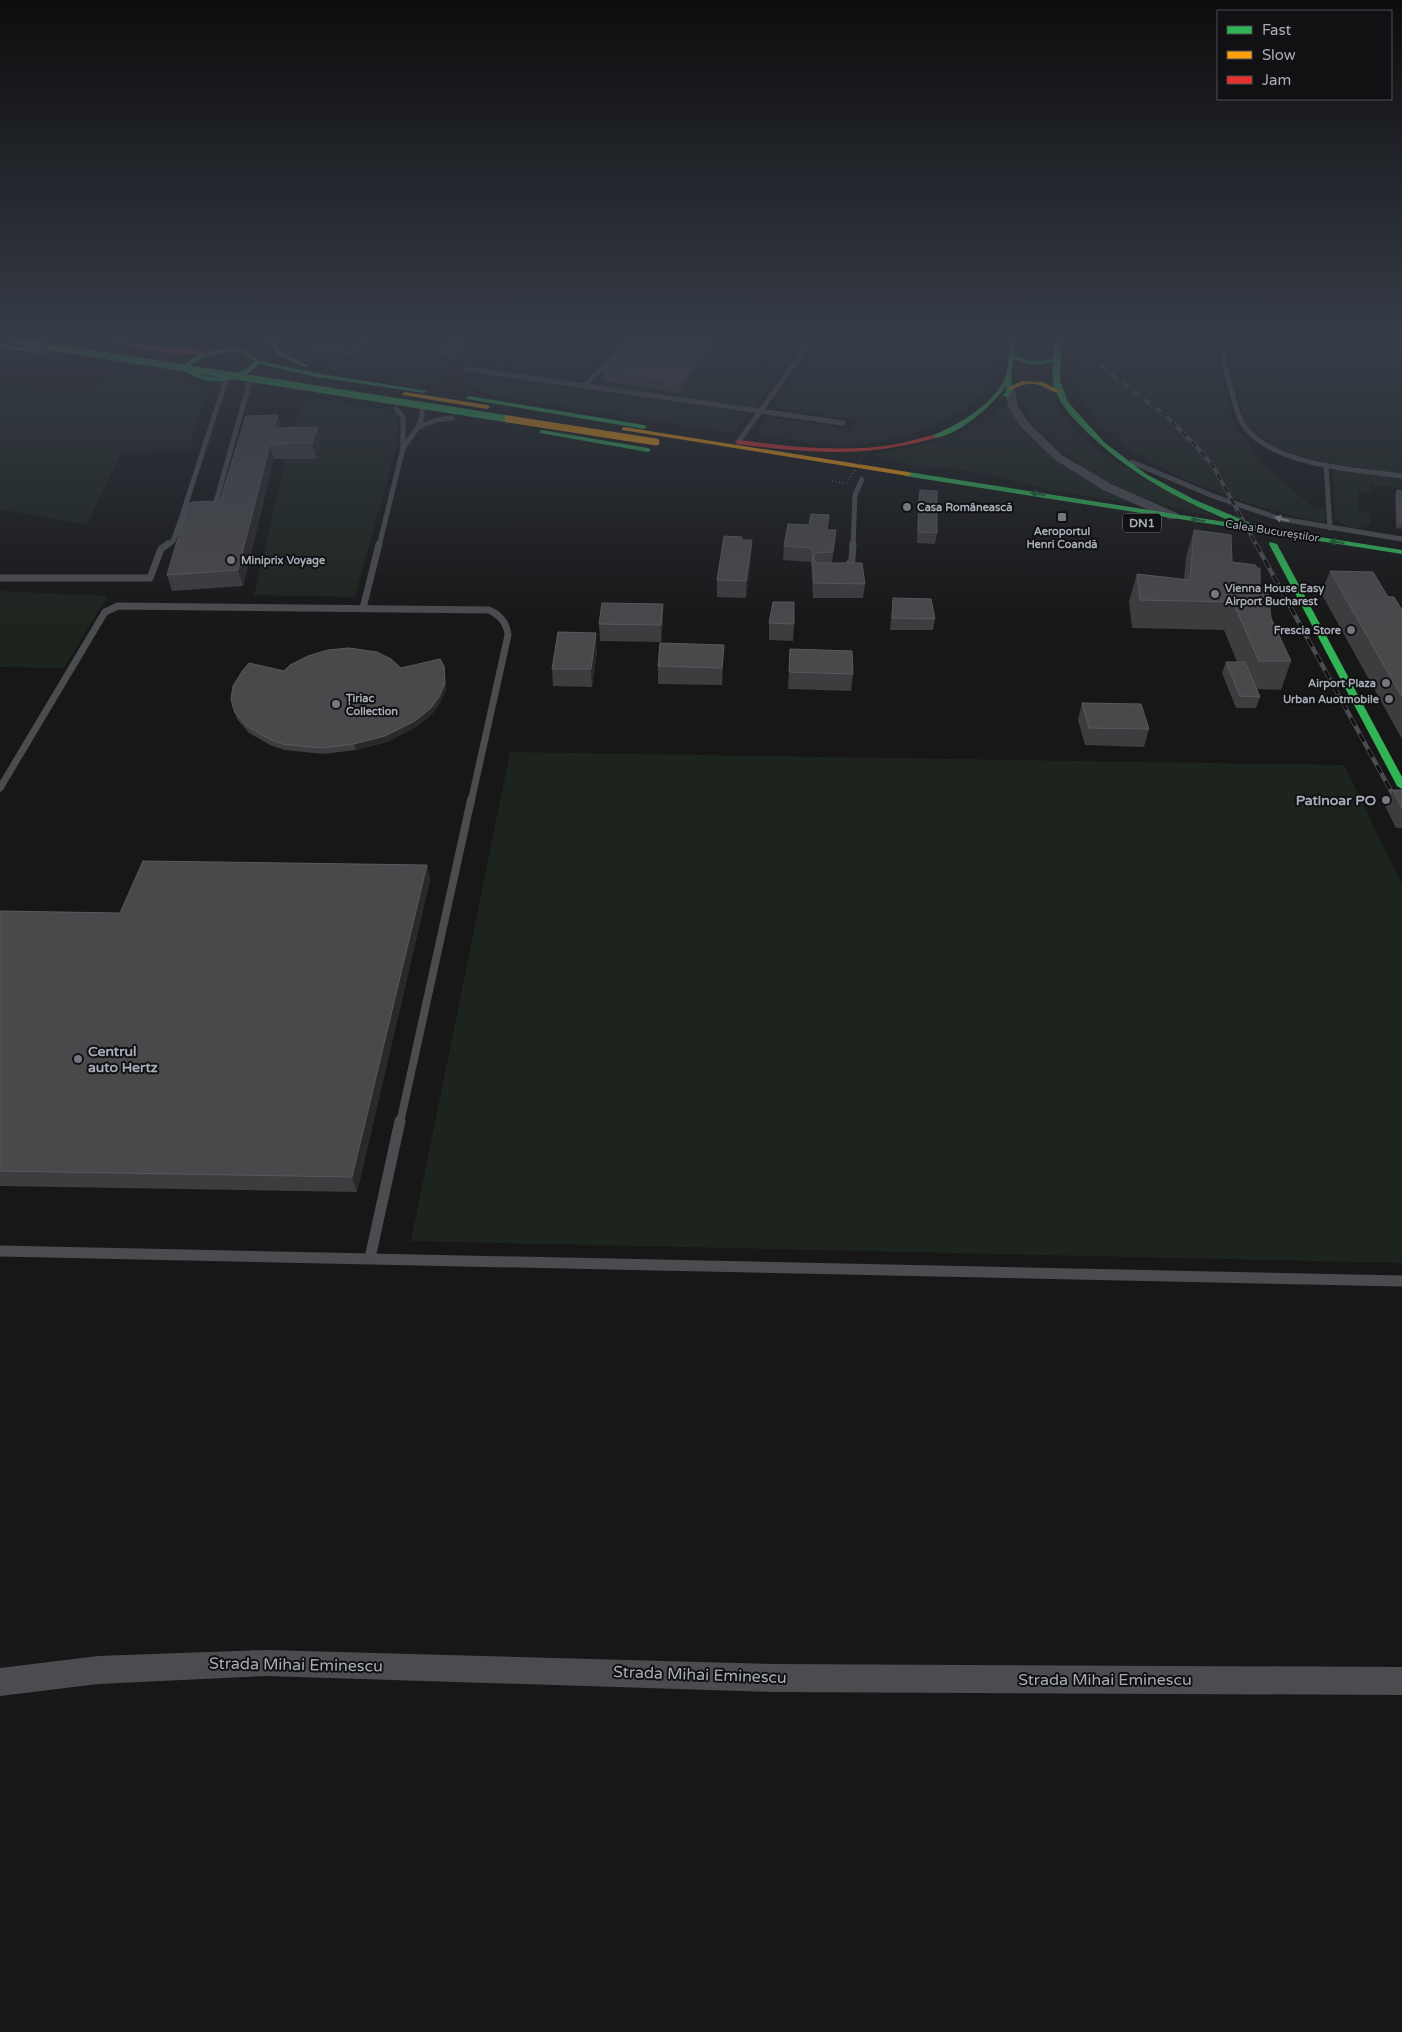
<svg xmlns="http://www.w3.org/2000/svg" width="1402" height="2032" viewBox="0 0 1402 2032" font-family="'Varela Round',sans-serif">
  <rect width="100%" height="100%" fill="#171717"/>
  <g fill="#1d241e">
    <path d="M284,341H309L301,350L352,357L370,341H457L439,357L460,360L437,382C405,378 295,378 284,341Z"/>
    <polygon points="512,341 517,341 514,345 587,356 601,341 619,341 579,383 483,368"/>
    <polygon points="634,341 803,341 754,408 592,384"/>
    <path d="M820,341H858L982,358L990,341H1001C999,353 997,368 992,379C971,422 896,442 851,445C819,447 787,439 756,434L768,417L850,429L857,420L775,408Z"/>
    <path d="M1021,341H1052C1051,364 1037,364 1020,355Z"/>
    <path d="M1074,341H1219L1216,355L1234,422L1259,461L1314,508L1325,509L1326,523C1263,512 1128,468 1091,414C1076,393 1072,366 1074,341Z"/>
    <path d="M1229,341H1402V474C1366,469 1272,459 1250,429C1244,422 1240,402 1237,393C1231,375 1224,361 1229,341Z"/>
    <polygon points="116,371 209,386 189,450 122,451 87,525 0,509 0,385 83,395"/>
    <polygon points="481,374 749,413 734,433 486,394 478,389 461,385 467,379"/>
    <path d="M1028,384L1051,390C1055,397 1057,404 1061,411C1086,453 1170,492 1213,516C1151,506 1103,486 1055,445C1038,430 1020,413 1018,389Z"/>
    <polygon points="309,398 390,410 397,415 399,437 355,597 254,595 294,423"/>
    <polygon points="1008,405 1011,405 1055,458 1142,505 1056,491 980,473 953,469 918,467 873,455 936,441 957,433 988,418 1001,406"/>
    <path d="M1336,468L1402,477V489L1370,484V492L1358,491L1359,510L1370,512V525C1358,532 1345,527 1335,519L1333,471Z"/>
    <polygon points="0,591 108,596 64,668 0,667"/>
    <polygon points="510,752 1344,765 1402,884 1402,1263 411,1241"/>
  </g>
  <g fill="none" stroke-linecap="round" stroke-linejoin="round">
    <polyline stroke="#4d4e52" stroke-width="2" stroke-dasharray="1 2.5" stroke-linecap="butt" points="832,481 846,483"/>
    <g stroke="#4b4c50" stroke-width="5">
      <path d="M1225,341C1221,360 1227,375 1232,393C1236,407 1239,422 1249,432C1282,466 1357,470 1402,476"/>
      <polyline points="312,347 353,352 366,341"/>
      <polyline points="467,369 843,423"/>
      <polyline points="584,386 628,341"/>
      <polyline points="418,427 437,420 452,418"/>
      <polyline points="738,442 811,341"/>
      <path d="M403,448C411,436 430,417 419,403"/>
      <polyline points="1132,462 1213,496 1281,519 1402,539"/>
      <polyline points="1326,465 1330,528"/>
      <polyline points="209,509 216,502 249,384"/>
      <polyline points="179,525 226,380"/>
      <polyline points="166,546 173,541 179,525 192,516"/>
      <polyline points="379,546 403,448 403,417 396,409"/>
      <polyline points="853,546 855,495 862,479"/>
    </g>
    <g stroke="#4b4c50" stroke-width="7">
      <polyline points="844,570 852,560 853,544"/>
      <polyline points="0,578 150,578 161,549 168,544"/>
      <polyline points="363,608 379,544"/>
      <path d="M0,788L105,612L118,606L489,610C500,615 507,622 508,635L471,802"/>
    </g>
    <polyline stroke="#4b4c50" stroke-width="8" points="400,1123 471,800"/>
    <g stroke="#4b4c50" stroke-width="11">
      <polyline points="0,1251 1402,1281"/>
      <polyline points="370,1258 400,1121"/>
    </g>
    <g fill="#4b4c50" fill-rule="evenodd">
      <polygon points="1010,387 1015,390 1018,406 1028,422 1062,455 1111,484 1177,513 1179,516 1177,519 1169,519 1103,490 1054,459 1020,426 1008,406 1005,390"/>
      <polygon points="266,1650 774,1664 1402,1667 1402,1695 774,1692 266,1676 98,1684 0,1696 0,1668 98,1656"/>
    </g>
    <g fill="#30b455" fill-rule="evenodd">
      <polygon points="267,341 274,341 283,353 309,366 304,367 279,355"/>
      <path d="M1009,341H1015L1014,354C1026,362 1039,363 1053,358L1055,341H1061L1060,381L1068,402L1104,442L1146,474L1193,499L1262,528L1402,550V554L905,476L904,474L908,472L1238,524C1180,501 1128,473 1084,429C1073,418 1062,407 1056,392C1052,383 1052,373 1053,362L1032,365L1013,359L1011,379L1013,390L1008,397L1003,396L1007,390L1006,386C993,405 954,440 931,438V436C956,426 992,406 1004,380C1009,369 1008,353 1009,341Z"/>
      <polygon points="0,344 43,350 46,352 43,354 0,348"/>
      <path d="M233,348L249,352L260,361L316,373L427,391L424,393L316,377L259,364C243,384 205,387 185,371L186,363C200,352 216,349 233,348ZM233,352L245,354L254,361L253,364C234,378 213,382 191,370V365C204,355 218,353 233,352Z"/>
      <polygon points="469,396 644,425 647,427 644,429 467,399 467,397"/>
      <polygon points="542,430 648,448 651,450 648,452 540,433 540,431"/>
      <polygon points="1270,542 1277,544 1402,777 1402,789 1397,786 1269,544"/>
    </g>
    <g fill="#ff9f0a" fill-rule="evenodd">
      <path d="M1022,381L1043,382L1062,392C1055,396 1044,385 1035,384C1025,383 1019,387 1010,390L1007,388Z"/>
      <polygon points="405,392 487,405 490,407 487,409 403,395 402,394"/>
      <polygon points="624,427 908,472 912,474 908,476 622,430 622,428"/>
    </g>
    <g fill="#e5322d" fill-rule="evenodd">
      <polygon points="101,341 118,341 169,349 209,351 212,353 209,355 169,353"/>
      <path d="M933,435L935,436V438C866,458 808,453 738,444L735,442L738,440C786,446 835,452 884,446C901,444 917,439 933,435Z"/>
    </g>
    <defs>
      <polyline id="rail-far2" points="1075,341 1107,371 1165,415 1196,446 1213,466 1257,546"/>
      <polyline id="rail-far1" points="1256,544 1397,802"/>
      <polyline id="rail" points="1396,800 1402,811"/>
    </defs>
    <use href="#rail-far2" stroke="#4b4c4f" stroke-width="4"/>
    <use href="#rail-far1" stroke="#4b4c4f" stroke-width="4.5"/>
    <use href="#rail" stroke="#4b4c4f" stroke-width="5.5"/>
    <use href="#rail-far2" stroke="#111113" stroke-width="2.5" stroke-dasharray="7" stroke-linecap="butt"/>
    <use href="#rail-far1" stroke="#111113" stroke-width="3" stroke-dasharray="9" stroke-linecap="butt"/>
    <use href="#rail" stroke="#111113" stroke-width="4" stroke-dasharray="11" stroke-linecap="butt"/>
    <polyline stroke="#4d4e52" stroke-width="2" stroke-dasharray="1 2.5" stroke-linecap="butt" points="847,483 862,458"/>
    <polyline stroke="#30b455" stroke-width="7" points="13,341 508,419"/>
    <polyline stroke="#ff9f0a" stroke-width="7" points="508,419 656,442"/>
  </g>
  <g fill="#3d3d3f">
    <polygon points="481,341 460,360 438,357 437,347"/>
    <polygon points="631,341 720,341 720,345 681,393 603,381 603,371"/>
    <polygon points="278,415 281,428 318,427 321,442 316,459 274,459 243,586 172,591 167,575 220,501"/>
    <polygon points="920,490 937,533 935,544 917,543 918,501"/>
    <polygon points="1397,490 1402,491 1402,529 1396,528 1395,496"/>
    <polygon points="827,530 836,530 832,563 865,584 863,598 813,598 811,562 783,560 784,546"/>
    <polygon points="1194,530 1232,562 1256,568 1260,586 1271,618 1291,661 1281,690 1257,689 1260,697 1256,708 1236,708 1222,673 1226,662 1237,662 1224,630 1132,628 1129,601 1137,574 1184,580 1186,557"/>
    <polygon points="742,540 752,540 751,557 746,598 717,597 717,580"/>
    <polygon points="1330,571 1388,597 1402,610 1402,739 1321,593"/>
    <polygon points="893,598 935,619 933,630 890,630"/>
    <polygon points="663,621 661,642 600,641 599,624"/>
    <polygon points="769,623 794,624 793,641 769,640"/>
    <polygon points="724,645 722,685 658,684 658,666"/>
    <polygon points="790,649 853,674 851,691 788,689"/>
    <polygon points="597,650 592,687 553,686 552,669"/>
    <polygon points="444,666 446,689 440,703 432,714 416,727 387,742 356,750 323,754 284,750 270,745 249,733 237,719 233,707 284,671 401,668"/>
    <polygon points="1082,703 1149,729 1144,747 1085,745 1078,720"/>
    <polygon points="1393,790 1402,790 1402,828 1396,828 1385,806"/>
    <polygon points="427,865 430,880 357,1192 0,1186 0,911 120,913"/>
  </g>
  <g fill="#29292a">
    <polygon points="469,341 481,341 460,360 459,350"/>
    <polygon points="714,341 720,341 720,345 681,393 681,382"/>
    <polygon points="278,415 282,430 274,428"/>
    <polygon points="318,427 321,442 316,459 312,443"/>
    <polygon points="270,444 274,459 243,586 238,570"/>
    <polygon points="752,540 751,557 746,598 746,581"/>
    <polygon points="663,604 663,621 661,642 661,625"/>
    <polygon points="596,633 597,650 592,687 591,669"/>
    <polygon points="724,645 723,662 722,685 722,668"/>
    <polygon points="444,666 446,689 440,703 432,714 416,727 387,742 356,750 354,744"/>
    <polygon points="427,865 430,880 357,1192 352,1177"/>
  </g>
  <g fill="#49494c" stroke="#58595d">
    <polygon points="444,341 469,341 459,350 437,347"/>
    <polygon points="631,341 714,341 681,382 603,371"/>
    <polygon points="278,415 274,428 318,427 312,443 270,444 238,570 167,575 188,504 192,502 220,501 246,416"/>
    <polygon points="920,490 937,491 937,533 918,532"/>
    <polygon points="1397,490 1402,491 1402,523 1398,523"/>
    <polygon points="811,514 829,515 827,530 836,530 833,552 816,553 813,558 818,563 862,563 865,584 814,583 812,548 784,546 788,524 809,525"/>
    <polygon points="1194,530 1231,535 1232,562 1256,565 1256,568 1260,568 1260,586 1267,587 1271,618 1291,661 1259,661 1233,602 1140,600 1137,574 1190,580"/>
    <polygon points="724,536 742,537 742,540 752,540 746,581 717,580"/>
    <polygon points="1330,571 1373,572 1388,597 1394,597 1402,610 1402,697"/>
    <polygon points="893,598 931,599 935,619 892,618"/>
    <polygon points="773,602 794,602 794,624 769,623"/>
    <polygon points="602,603 663,604 661,625 599,624"/>
    <polygon points="558,632 596,633 591,669 552,669"/>
    <polygon points="660,643 724,645 722,668 658,666"/>
    <polygon points="349,648 377,652 391,659 401,668 440,659 444,666 445,683 439,697 431,708 415,721 385,736 354,744 321,748 282,744 269,739 248,727 235,713 233,707 231,699 233,686 243,670 249,663 284,671 290,665 308,656 328,650"/>
    <polygon points="790,649 852,651 853,674 789,672"/>
    <polygon points="1226,662 1245,662 1260,697 1240,696"/>
    <polygon points="1082,703 1141,704 1149,729 1089,728"/>
    <polygon points="1393,790 1402,790 1402,808"/>
    <polygon points="143,861 427,865 352,1177 0,1171 0,911 120,913"/>
  </g>
  <defs><path id="oneway-solid" d="M-6-.8H1V-3.2L6.5 0L1 3.2V.8H-6Z" transform="scale(1.25)"/></defs>
  <g fill="#206234">
    <use href="#oneway-solid" transform="translate(1038 494) rotate(-171)"/>
    <use href="#oneway-solid" transform="translate(1198 520) rotate(-171)"/>
    <use href="#oneway-solid" transform="translate(1337 542) rotate(-171)"/>
  </g>
  <use fill="#8c9099" href="#oneway-solid" transform="translate(1282 519) rotate(-165)"/>
  <linearGradient id="sky" x2="0" y2="1"><stop stop-color="#0d0d0d"/><stop offset="0.54" stop-color="#363c47"/><stop offset="1" stop-color="#363c47" stop-opacity="0"/></linearGradient>
  <rect width="1402" height="626" fill="url(#sky)"/>
  <g fill="#757880" stroke="#111113" stroke-width="2">
    <circle cx="907" cy="507" r="5"/>
    <rect x="1057" y="512" width="10" height="10" rx="2.5"/>
    <circle cx="231" cy="560" r="5"/>
    <circle cx="1215" cy="594" r="5"/>
    <circle cx="1351" cy="630" r="5"/>
    <circle cx="1386" cy="683" r="5"/>
    <circle cx="1389" cy="699" r="5"/>
    <circle cx="336" cy="704" r="5"/>
    <circle cx="1386" cy="800" r="5"/>
    <circle cx="78" cy="1059" r="5"/>
  </g>
  <g text-anchor="middle" dominant-baseline="central" stroke-width="4" stroke-linejoin="round" paint-order="stroke">
    <g font-size="11" font-weight="bold" fill="#a8adb8" stroke="#111113" text-anchor="start">
      <text x="917" y="507">Casa Românească</text>
      <text x="1062" y="531" text-anchor="middle">Aeroportul<tspan x="1062" dy="13">Henri Coandă</tspan></text>
      <text x="241" y="560">Miniprix Voyage</text>
      <text x="1225" y="588">Vienna House Easy<tspan x="1225" dy="13">Airport Bucharest</tspan></text>
      <text x="1341" y="630" text-anchor="end">Frescia Store</text>
      <text x="1376" y="683" text-anchor="end">Airport Plaza</text>
      <text x="346" y="698">Țiriac<tspan x="346" dy="13">Collection</tspan></text>
      <text x="1379" y="699" text-anchor="end">Urban Auotmobile</text>
    </g>
    <g font-size="11" fill="#a8adb8" stroke="#111113">
      <text transform="translate(1272 531) rotate(9)">Calea Bucureștilor</text>
    </g>
    <rect fill="#111113" stroke="#7b7e86" stroke-width="1" x="1123" y="513.5" width="38" height="19" rx="4"/>
    <g font-size="12" font-weight="bold" fill="#a8adb8">
      <text x="1142" y="523">DN1</text>
    </g>
    <g font-size="14" font-weight="bold" fill="#a8adb8" stroke="#111113" text-anchor="end">
      <text x="1376" y="800">Patinoar PO</text>
      <text x="88" y="1051" text-anchor="start">Centrul<tspan x="88" dy="16">auto Hertz</tspan></text>
    </g>
    <g font-size="16" fill="#a8adb8" stroke="#111113">
      <text transform="translate(296 1665) rotate(1)">Strada Mihai Eminescu</text>
      <text transform="translate(700 1675) rotate(2)">Strada Mihai Eminescu</text>
      <text x="1105" y="1680">Strada Mihai Eminescu</text>
    </g>
  </g>
  <rect x="1217" y="10" width="175" height="90" fill="#111113" stroke="#4d4f55"/>
  <rect x="1227" y="26" width="25" height="8" fill="#30b455" stroke="#4d4f55"/>
  <text x="1262" y="35" font-size="15" fill="#a8adb8">Fast</text>
  <rect x="1227" y="51" width="25" height="8" fill="#ff9f0a" stroke="#4d4f55"/>
  <text x="1262" y="60" font-size="15" fill="#a8adb8">Slow</text>
  <rect x="1227" y="76" width="25" height="8" fill="#e5322d" stroke="#4d4f55"/>
  <text x="1262" y="85" font-size="15" fill="#a8adb8">Jam</text>
</svg>
